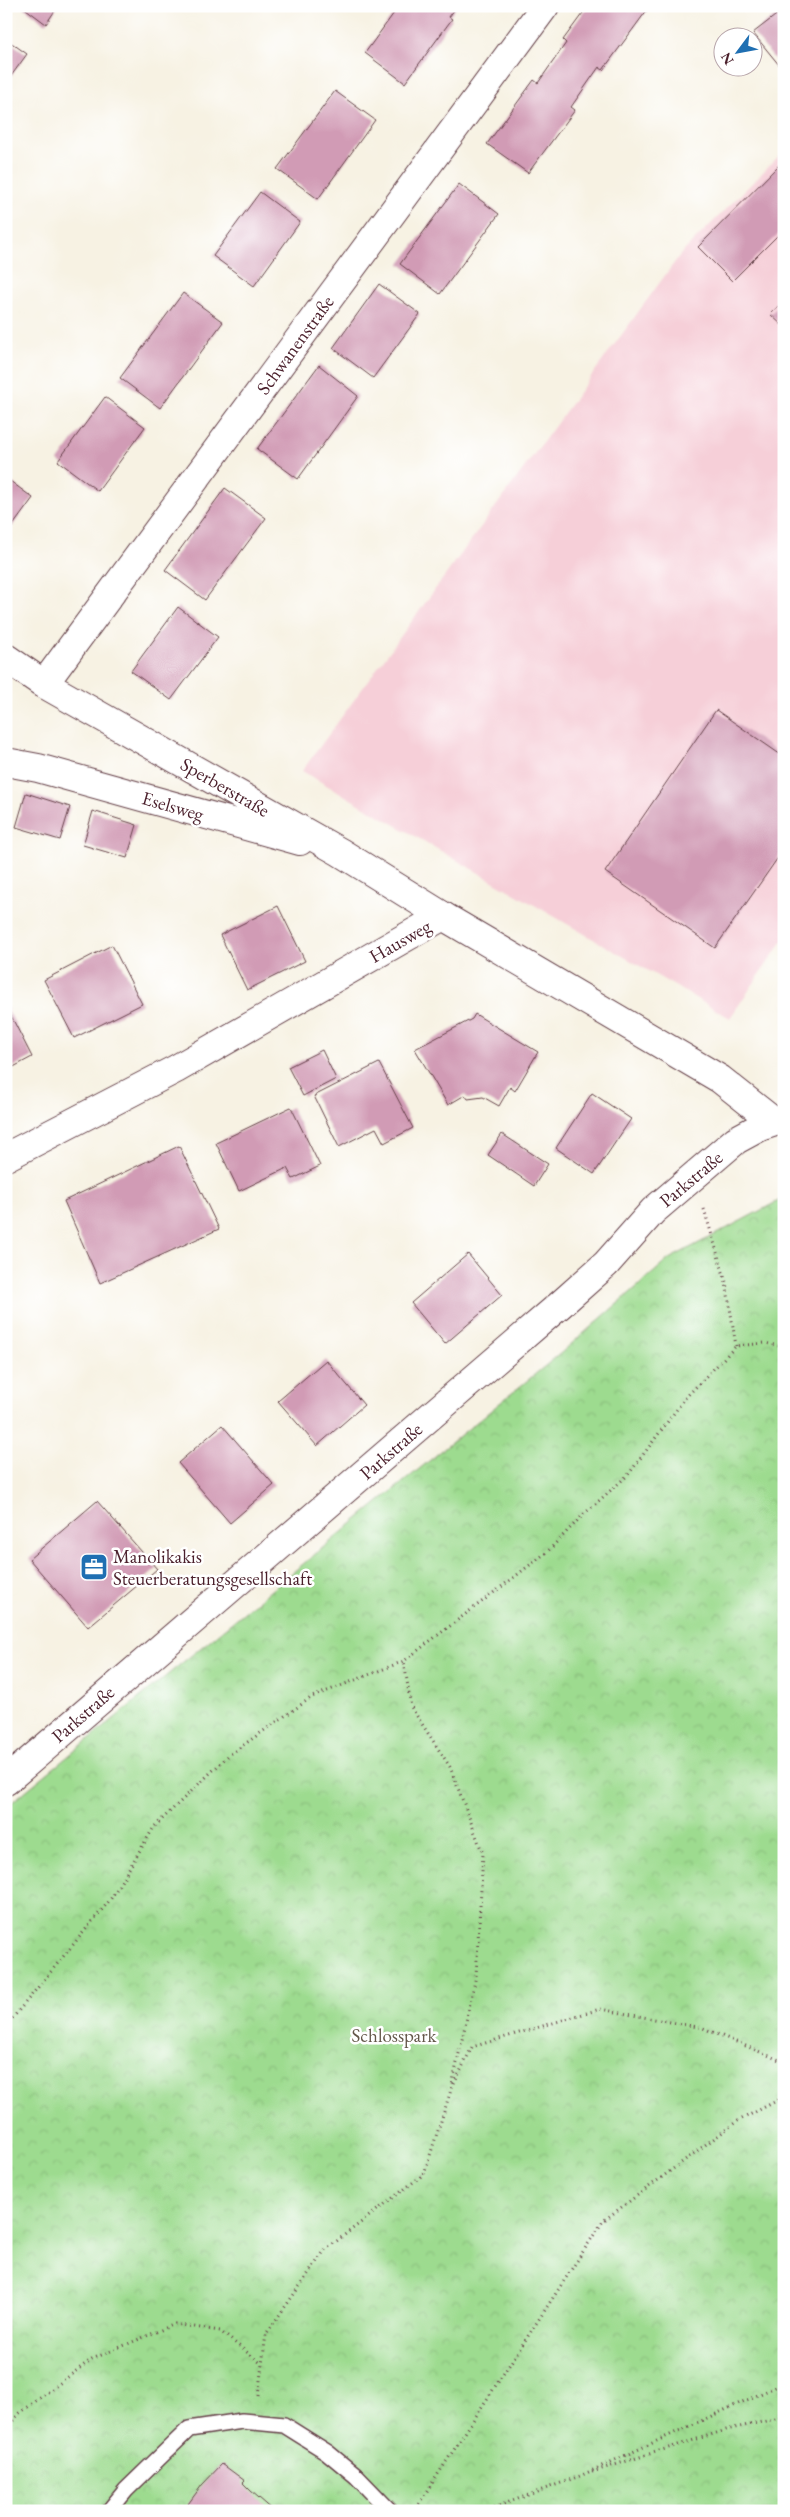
<svg xmlns="http://www.w3.org/2000/svg" width="790" height="2517" viewBox="0 0 790 2517" font-family="'EB Garamond',serif">
  <defs>
    <pattern id="park-crowns" width="20" height="18" patternUnits="userSpaceOnUse" patternTransform="scale(1.25)"><rect width="20" height="18" fill="#9ddb8f"/><path d="M2 6a3 3 0 1 1 6 0M12 15a3 3 0 1 1 6 0" fill="none" stroke="#89bc7c"/></pattern>
  </defs>
  <rect width="100%" height="100%" fill="#fff"/>
  <filter id="ink" filterUnits="userSpaceOnUse"><feTurbulence type="fractalNoise" baseFrequency=".02" numOctaves="2"/><feDisplacementMap in="SourceGraphic" scale="10" xChannelSelector="R" yChannelSelector="G"/><feConvolveMatrix kernelMatrix="1 2 1 2 8 2 1 2 1" color-interpolation-filters="sRGB"/></filter>
  <filter id="wash" filterUnits="userSpaceOnUse"><feTurbulence type="fractalNoise" baseFrequency=".0096" numOctaves="4" result="noise"/><feDisplacementMap in="SourceGraphic" scale="20" xChannelSelector="R" yChannelSelector="G"/><feGaussianBlur stdDeviation="1.12" result="paint"/><feColorMatrix in="noise" values="0 0 0 0 0 0 0 0 0 0 0 0 0 0 0 0 0 1.4 0 .05"/><feComposite in="paint" operator="in"/></filter>
  <g filter="url(#wash)">
    <rect width="100%" height="100%" fill="#f7f2e3"/>
    <polygon fill="#f6cfd8" points="784,151 784,939 730,1018 302,771 680,255"/>
    <polygon fill="url(#park-crowns)" stroke="#747d5d" points="784,1198 784,2511 6,2511 6,1807 561,1353 669,1259"/>
    <g id="blocks">
      <g fill="#d19bb5">
        <polygon points="22,6 58,6 46,24"/>
        <polygon points="399,6 457,6 449,17 452,19 405,83 365,53"/>
        <polygon points="588,6 650,6 603,70 599,67 571,107 575,110 528,173 487,144 534,80 538,83 566,43 563,40"/>
        <polygon points="784,9 784,71 753,33"/>
        <polygon points="6,39 27,54 6,83"/>
        <polygon points="335,91 375,120 318,199 277,169"/>
        <polygon points="784,160 784,229 732,281 698,247"/>
        <polygon points="459,184 499,214 440,294 400,264"/>
        <polygon points="260,192 300,222 254,286 213,256"/>
        <polygon points="379,284 420,314 373,378 333,348"/>
        <polygon points="183,293 223,322 160,408 120,378"/>
        <polygon points="784,301 784,327 770,314"/>
        <polygon points="319,365 358,396 298,479 257,449"/>
        <polygon points="105,397 145,427 98,491 58,461"/>
        <polygon points="6,478 33,498 6,535"/>
        <polygon points="225,488 266,518 205,600 165,570"/>
        <polygon points="178,607 218,637 171,700 131,671"/>
        <polygon points="716,710 784,757 784,849 715,948 605,872"/>
        <polygon points="26,793 70,807 60,840 16,827"/>
        <polygon points="93,811 137,825 127,858 83,845"/>
        <polygon points="278,906 305,961 247,990 220,935"/>
        <polygon points="112,945 142,1004 74,1038 44,980"/>
        <polygon points="6,1006 32,1057 6,1071"/>
        <polygon points="475,1014 538,1052 515,1091 510,1087 499,1106 483,1097 468,1099 465,1095 448,1105 415,1049 472,1019"/>
        <polygon points="322,1050 336,1079 303,1096 288,1067"/>
        <polygon points="379,1063 413,1128 384,1143 376,1128 339,1147 314,1096"/>
        <polygon points="592,1093 631,1119 594,1174 556,1148"/>
        <polygon points="291,1107 320,1166 293,1179 287,1168 239,1191 216,1143"/>
        <polygon points="502,1134 548,1164 534,1186 488,1155"/>
        <polygon points="179,1146 219,1229 100,1283 64,1201"/>
        <polygon points="468,1254 502,1295 445,1344 411,1303"/>
        <polygon points="326,1360 364,1405 317,1446 278,1401"/>
        <polygon points="222,1425 274,1485 230,1523 178,1463"/>
        <polygon points="97,1501 157,1569 88,1627 29,1559"/>
        <polygon points="222,2464 245,2481 243,2483 251,2491 274,2511 183,2511 202,2485"/>
      </g>
    </g>
  </g>
  <g filter="url(#ink)">
    <use href="#blocks" fill-opacity="0" stroke="#643f47" stroke-width="1"/>
    <g fill="none" stroke-linecap="round" stroke-linejoin="round">
      <defs>
        <polyline id="service" points="109,2511 126,2490 189,2429 242,2421 284,2425 327,2452 356,2476 390,2511"/>
        <g id="minor">
          <polyline points="6,658 44,684 340,852 443,916"/>
          <polyline points="44,684 545,6"/>
          <polyline points="6,762 38,768 300,841"/>
          <polyline points="6,1157 176,1069 443,916 720,1079 773,1121"/>
        </g>
        <polyline id="tertiary" points="6,1781 561,1304 606,1264 653,1211 736,1140 760,1127 784,1119"/>
      </defs>
      <use href="#service" stroke="#643f47" stroke-width="18"/>
      <use href="#minor" stroke="#643f47" stroke-width="30"/>
      <use href="#tertiary" stroke="#643f47" stroke-width="30"/>
      <g stroke="#643f47" stroke-width="3" stroke-dasharray="1 4" stroke-linecap="butt">
        <polyline points="704,1209 726,1282 736,1346"/>
        <polyline points="6,2026 110,1900 154,1827 229,1755 312,1697 404,1661 547,1552 584,1514 628,1475 686,1397 736,1346 765,1343 784,1347"/>
        <polyline points="454,2084 472,2047 600,2009 703,2028 784,2062"/>
        <polyline points="258,2396 266,2334 325,2250 424,2174 451,2090 476,1976 483,1854 450,1767 411,1707 404,1661"/>
        <polyline points="6,2428 20,2413 92,2359 175,2324 220,2331 262,2364"/>
        <polyline points="592,2472 726,2430 784,2417"/>
        <polyline points="416,2508 603,2221 736,2122 784,2097"/>
        <polyline points="485,2511 580,2476 784,2383"/>
      </g>
      <use href="#service" stroke="#fff" stroke-width="15"/>
      <use href="#minor" stroke="#fff" stroke-width="28"/>
      <use href="#tertiary" stroke="#fff" stroke-width="28"/>
    </g>
  </g>
  <defs>
    <symbol id="office-square" viewBox="-11 -11 22 22"><rect x="-9" y="-9" width="18" height="18" rx="4" fill="#1f6fb2" stroke="#fff"/><path d="M-6-3h4V-5.5h4V-3h4V5H-6ZM-1-4.5V-3h2v-1.5ZM-6 0V1H6V0Z" fill="#fff"/></symbol>
  </defs>
  <g fill-rule="evenodd">
    <use href="#office-square" x="78" y="1551" width="32" height="32"/>
  </g>
  <g text-anchor="middle" dominant-baseline="central" stroke-width="5" stroke-linejoin="round" paint-order="stroke">
    <g font-size="19" fill="#4a1f2b" stroke="#fff">
      <text transform="translate(295 345) rotate(-54)">Schwanenstraße</text>
      <text transform="translate(225 787) rotate(30)">Sperberstraße</text>
      <text transform="translate(173 806) rotate(16)">Eselsweg</text>
      <text transform="translate(400 941) rotate(-30)">Hausweg</text>
      <text transform="translate(691 1179) rotate(-40)">Parkstraße</text>
      <text transform="translate(391 1451) rotate(-41)">Parkstraße</text>
      <text transform="translate(83 1714) rotate(-41)">Parkstraße</text>
    </g>
    <g font-size="19" fill="#4a1f2b" stroke="#fff" text-anchor="start">
      <text x="113" y="1556">Manolikakis<tspan x="113" dy="22">Steuerberatungsgesellschaft</tspan></text>
    </g>
    <g font-size="19" fill="#635749" stroke="#fff">
      <text x="394" y="2035">Schlosspark</text>
    </g>
  </g>
  <rect width="790" height="2517" fill="none" stroke="#fff" stroke-width="25"/>
  <g transform="translate(738 52) rotate(238)"><circle r="24" fill="#ffffff" stroke="#b7a5aa"/>
  <path d="M0-4L9 19L0 12L-9 19Z" fill="#1f6fb2"/>
  <text y="-8" font-size="14" font-weight="bold" text-anchor="middle" fill="#4a1f2b">N</text>
  </g>
</svg>
